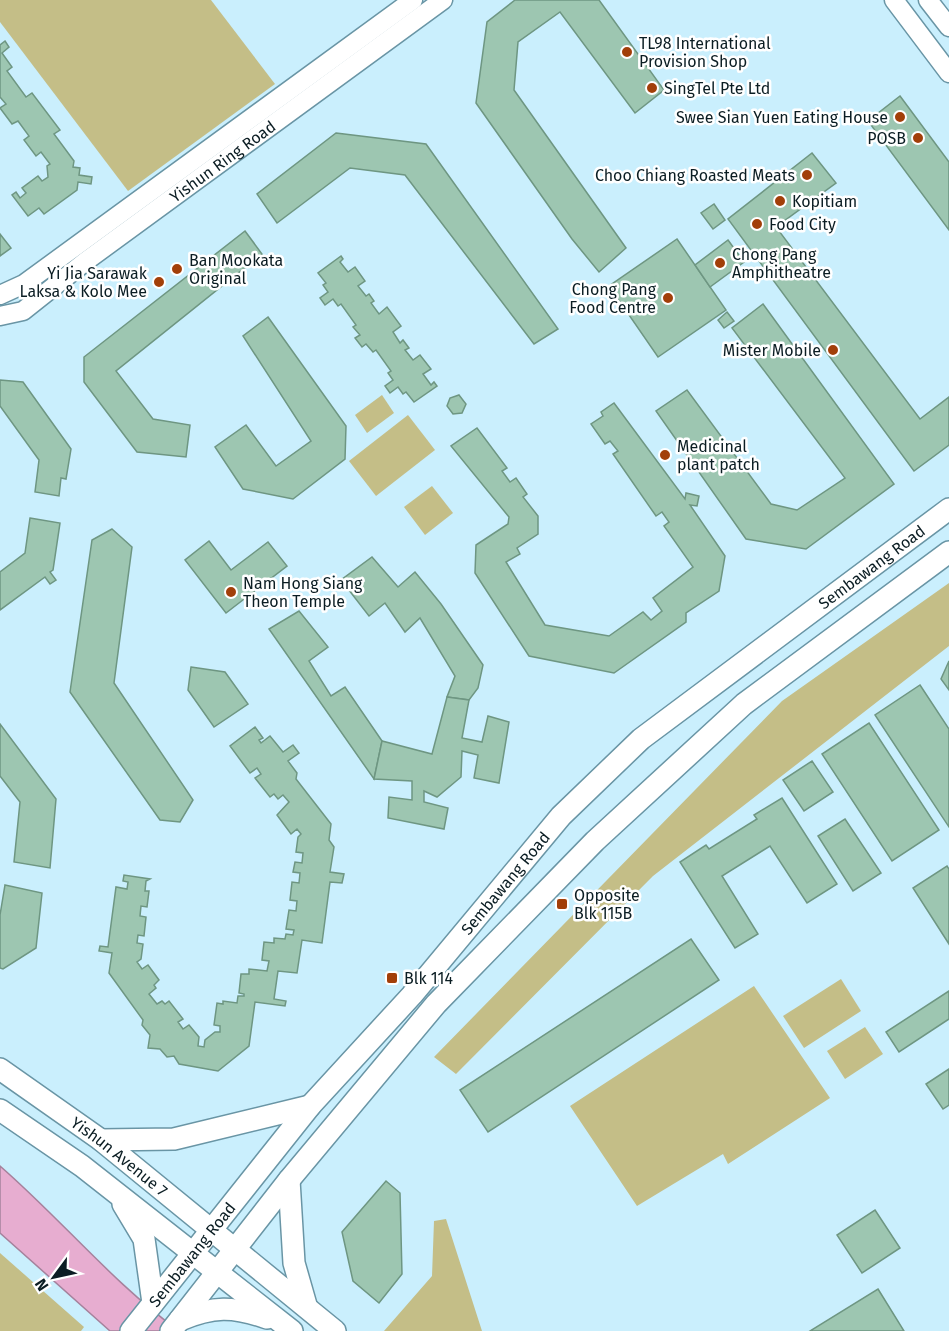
<svg xmlns="http://www.w3.org/2000/svg" width="949" height="1331" viewBox="0 0 949 1331" font-family="'Fira Sans',sans-serif">
  <rect width="100%" height="100%" fill="#caeffd"/>
  <g fill="#c4be87">
    <polygon points="0,0 211,0 275,84 128,191 0,22"/>
    <polygon points="382,395 394,413 367,433 355,415"/>
    <polygon points="408,415 435,450 376,496 349,461"/>
    <polygon points="432,486 453,513 425,535 404,507"/>
    <polygon points="949,583 949,646 653,876 456,1074 434,1057 782,701"/>
    <polygon points="841,979 861,1011 804,1048 783,1016"/>
    <polygon points="754,986 830,1098 728,1164 723,1154 637,1206 570,1106"/>
    <polygon points="865,1027 883,1054 845,1079 827,1051"/>
    <polygon points="446,1219 482,1331 384,1331 432,1276 434,1221"/>
    <polygon points="0,1253 84,1327 81,1331 0,1331"/>
  </g>
  <path fill="#e7add0" stroke="#a5829c" stroke-width="1.5" d="M0,1166C62,1220 113,1283 179,1331H110L0,1233Z"/>
  <g fill="#9dc6b1" stroke="#6e9682" stroke-width="1.5">
    <polygon points="515,0 599,0 664,90 635,113 560,12 518,42 514,90 626,248 599,272 572,239 476,103 487,22"/>
    <polygon points="5,41 9,47 2,53 12,67 7,71 26,97 32,93 60,130 54,134 74,161 73,167 80,168 79,175 92,177 91,184 78,182 77,190 44,214 39,208 28,216 12,195 16,192 20,198 26,193 22,188 38,176 42,181 48,177 47,166 50,164 41,152 36,156 24,140 29,136 18,121 12,124 0,108 6,104 0,97 0,45"/>
    <polygon points="900,96 949,162 949,230 868,121"/>
    <polygon points="336,133 426,144 558,329 534,344 405,175 350,168 277,223 257,194"/>
    <polygon points="812,153 836,183 776,227 920,419 949,397 949,445 914,471 728,219"/>
    <polygon points="714,204 725,220 713,229 701,213"/>
    <polygon points="245,231 262,254 116,371 153,419 190,425 186,457 137,452 84,382 84,357"/>
    <polygon points="0,234 11,248 0,256"/>
    <polygon points="677,239 726,310 658,357 609,286"/>
    <polygon points="728,240 744,262 710,287 695,265"/>
    <polygon points="341,256 343,259 340,262 348,272 355,267 365,281 358,286 366,296 369,294 374,301 371,303 379,314 387,307 401,326 393,332 400,343 403,340 409,348 405,350 413,360 420,355 431,369 423,374 431,385 434,382 437,386 414,402 406,392 403,394 398,387 390,393 385,386 393,380 388,373 391,371 376,350 373,352 366,344 362,347 355,338 360,335 353,327 356,325 341,304 338,306 333,299 325,305 320,298 328,292 323,285 326,283 318,273"/>
    <polygon points="763,304 894,484 806,549 746,539 656,411 687,390 771,504 797,510 845,478 732,328"/>
    <polygon points="727,312 734,321 724,328 718,320"/>
    <polygon points="268,317 346,426 345,459 293,499 243,489 215,447 246,425 276,466 311,441 243,336"/>
    <polygon points="0,380 23,382 71,449 66,479 61,478 59,496 35,492 39,460 0,406"/>
    <polygon points="459,395 466,404 462,413 453,414 447,406 450,398"/>
    <polygon points="614,403 685,499 686,493 699,496 697,506 690,505 725,556 719,591 686,613 686,622 614,673 529,656 475,573 476,545 508,524 509,517 451,446 477,428 507,468 502,471 510,482 516,478 527,494 523,497 538,516 538,534 517,548 520,554 506,562 545,625 609,636 643,612 651,620 662,611 653,598 693,567 664,526 669,522 662,512 656,516 613,454 618,451 610,441 605,444 591,424 603,416 601,412"/>
    <polygon points="30,518 60,523 53,570 50,572 56,580 50,584 45,577 0,610 0,572 25,553"/>
    <polygon points="112,529 132,547 114,683 193,800 180,822 160,820 70,692 92,540"/>
    <polygon points="209,541 231,570 268,542 287,566 226,613 185,560"/>
    <polygon points="372,557 398,587 415,572 441,604 483,665 478,688 469,700 447,697 455,676 420,618 405,632 385,603 369,616 341,580"/>
    <polygon points="299,611 328,647 309,661 331,696 345,687 382,741 374,779 269,629"/>
    <polygon points="949,661 949,690 941,679"/>
    <polygon points="191,667 225,672 248,704 214,727 188,690"/>
    <polygon points="920,685 949,729 949,827 875,715"/>
    <polygon points="447,697 469,700 462,738 482,742 488,716 509,722 499,783 474,778 478,755 462,751 461,777 437,797 424,791 424,802 448,808 444,829 388,818 389,797 412,800 412,781 374,779 382,741 432,754"/>
    <polygon points="869,723 939,830 892,861 822,754"/>
    <polygon points="0,724 56,799 50,868 14,862 20,802 0,776"/>
    <polygon points="255,727 263,738 259,740 261,743 270,736 283,752 293,745 299,753 288,761 297,773 296,779 331,824 329,840 334,847 330,872 344,874 342,883 330,882 322,943 302,940 297,973 278,971 274,999 286,1001 285,1006 255,1002 249,1046 218,1071 179,1064 174,1056 167,1057 160,1049 148,1048 150,1035 142,1025 143,1020 109,973 112,953 99,951 100,946 108,947 116,887 127,889 128,882 123,881 124,875 150,879 146,881 145,891 149,891 147,907 141,906 140,916 146,917 144,936 138,935 137,943 143,944 141,959 137,962 142,969 148,965 159,980 154,985 156,988 149,994 157,1004 162,1001 165,1004 169,1001 183,1019 178,1022 183,1029 189,1025 199,1037 198,1046 204,1047 205,1040 215,1032 220,1032 220,1026 214,1025 217,1003 223,1004 223,1001 237,1003 238,996 244,996 244,994 239,993 241,974 249,974 249,969 267,971 269,961 262,960 264,942 274,943 274,938 285,939 286,934 293,935 294,930 286,929 289,910 296,911 297,901 290,900 292,882 299,883 300,873 293,872 295,862 302,863 303,853 296,852 298,837 301,834 297,829 291,834 277,815 289,802 283,795 278,799 274,794 270,797 255,778 261,774 257,768 250,773 230,746"/>
    <polygon points="812,761 833,792 804,811 783,780"/>
    <polygon points="782,798 837,884 807,903 770,846 722,876 758,934 735,948 680,862 706,845 709,849 757,819 754,815"/>
    <polygon points="845,819 881,873 853,891 818,836"/>
    <polygon points="947,866 949,869 949,944 913,888"/>
    <polygon points="5,885 42,893 36,948 3,969 0,968 0,915"/>
    <polygon points="691,939 719,980 488,1132 460,1090"/>
    <polygon points="949,991 949,1019 899,1052 886,1032"/>
    <polygon points="949,1069 949,1105 943,1109 926,1084"/>
    <polygon points="386,1181 400,1193 402,1274 379,1303 353,1281 342,1232"/>
    <polygon points="875,1210 900,1248 862,1273 837,1235"/>
    <polygon points="878,1289 904,1331 810,1331"/>
  </g>
  <g fill="none" stroke-linecap="round" stroke-linejoin="round">
    <defs>
      <g id="secondary">
        <polyline points="894,0 949,73"/>
        <polyline points="928,0 949,27"/>
        <polyline points="0,295 24,284 413,0"/>
        <path id="s1" d="M0,316L23,311L86,261L443,0"/>
      </g>
      <g id="primary">
        <path id="s2" d="M0,1069L101,1140L335,1331"/>
        <polyline points="0,1110 82,1166 292,1331"/>
        <polyline points="101,1140 174,1139 310,1106"/>
        <polyline points="289,1180 294,1263 306,1305"/>
        <polyline points="123,1204 144,1239 153,1303"/>
        <path d="M180,1320C213,1306 233,1306 267,1318"/>
        <path id="s3" d="M131,1331L310,1106L412,995L561,816L641,739L949,509"/>
        <polyline points="171,1331 289,1180 436,1004 595,841 744,704 949,552"/>
      </g>
    </defs>
    <use href="#secondary" stroke="#6995a5" stroke-width="21"/>
    <use href="#primary" stroke="#6995a5" stroke-width="24"/>
    <use href="#secondary" stroke="#fff" stroke-width="18"/>
    <use href="#primary" stroke="#fff" stroke-width="21"/>
  </g>
  <g fill="#a23f09" stroke="#fff" stroke-width="2">
    <circle cx="627" cy="52" r="6"/>
    <circle cx="652" cy="88" r="6"/>
    <circle cx="900" cy="117" r="6"/>
    <circle cx="918" cy="138" r="6"/>
    <circle cx="807" cy="175" r="6"/>
    <circle cx="780" cy="201" r="6"/>
    <circle cx="757" cy="224" r="6"/>
    <circle cx="720" cy="263" r="6"/>
    <circle cx="177" cy="269" r="6"/>
    <circle cx="159" cy="282" r="6"/>
    <circle cx="668" cy="298" r="6"/>
    <circle cx="833" cy="350" r="6"/>
    <circle cx="665" cy="455" r="6"/>
    <circle cx="231" cy="592" r="6"/>
    <rect x="556" y="898" width="12" height="12" rx="3"/>
    <rect x="386" y="972" width="12" height="12" rx="3"/>
  </g>
  <g text-anchor="middle" dominant-baseline="central" stroke-width="5" stroke-linejoin="round" paint-order="stroke">
    <g font-size="16" fill="#0b1d23" stroke="#fff" text-anchor="start">
      <text x="639" y="43">TL98 International<tspan x="639" dy="18">Provision Shop</tspan></text>
      <text x="664" y="88">SingTel Pte Ltd</text>
      <text x="888" y="117" text-anchor="end">Swee Sian Yuen Eating House</text>
      <text x="906" y="138" text-anchor="end">POSB</text>
      <text x="795" y="175" text-anchor="end">Choo Chiang Roasted Meats</text>
      <text x="792" y="201">Kopitiam</text>
      <text x="769" y="224">Food City</text>
      <text x="732" y="254">Chong Pang<tspan x="732" dy="18">Amphitheatre</tspan></text>
      <text x="189" y="260">Ban Mookata<tspan x="189" dy="18">Original</tspan></text>
      <text x="147" y="273" text-anchor="end">Yi Jia Sarawak<tspan x="147" dy="18">Laksa &amp; Kolo Mee</tspan></text>
      <text x="656" y="289" text-anchor="end">Chong Pang<tspan x="656" dy="18">Food Centre</tspan></text>
      <text x="821" y="350" text-anchor="end">Mister Mobile</text>
      <text x="677" y="446">Medicinal<tspan x="677" dy="18">plant patch</tspan></text>
      <text x="243" y="583">Nam Hong Siang<tspan x="243" dy="18">Theon Temple</tspan></text>
      <text x="574" y="895">Opposite<tspan x="574" dy="18">Blk 115B</tspan></text>
      <text x="404" y="978">Blk 114</text>
    </g>
    <g font-size="16" fill="#0b1d23" stroke="#fff">
      <text stroke="none"><textPath href="#s1" startOffset="273">Yishun Ring Road</textPath></text>
      <text stroke="none"><textPath href="#s3" startOffset="1070">Sembawang Road</textPath></text>
      <text stroke="none"><textPath href="#s3" startOffset="584">Sembawang Road</textPath></text>
      <text stroke="none"><textPath href="#s2" startOffset="148">Yishun Avenue 7</textPath></text>
      <text stroke="none"><textPath href="#s3" startOffset="98">Sembawang Road</textPath></text>
    </g>
  </g>
  <g transform="translate(54 1277) rotate(237)" stroke="#ffffff" stroke-width="4.5" paint-order="stroke">
  <path d="M0-4.5L10 22L0 15L-10 22Z" fill="#0b1d23"/>
  <text y="-9" font-size="16" font-weight="bold" text-anchor="middle" fill="#0b1d23">N</text>
  </g>
</svg>
